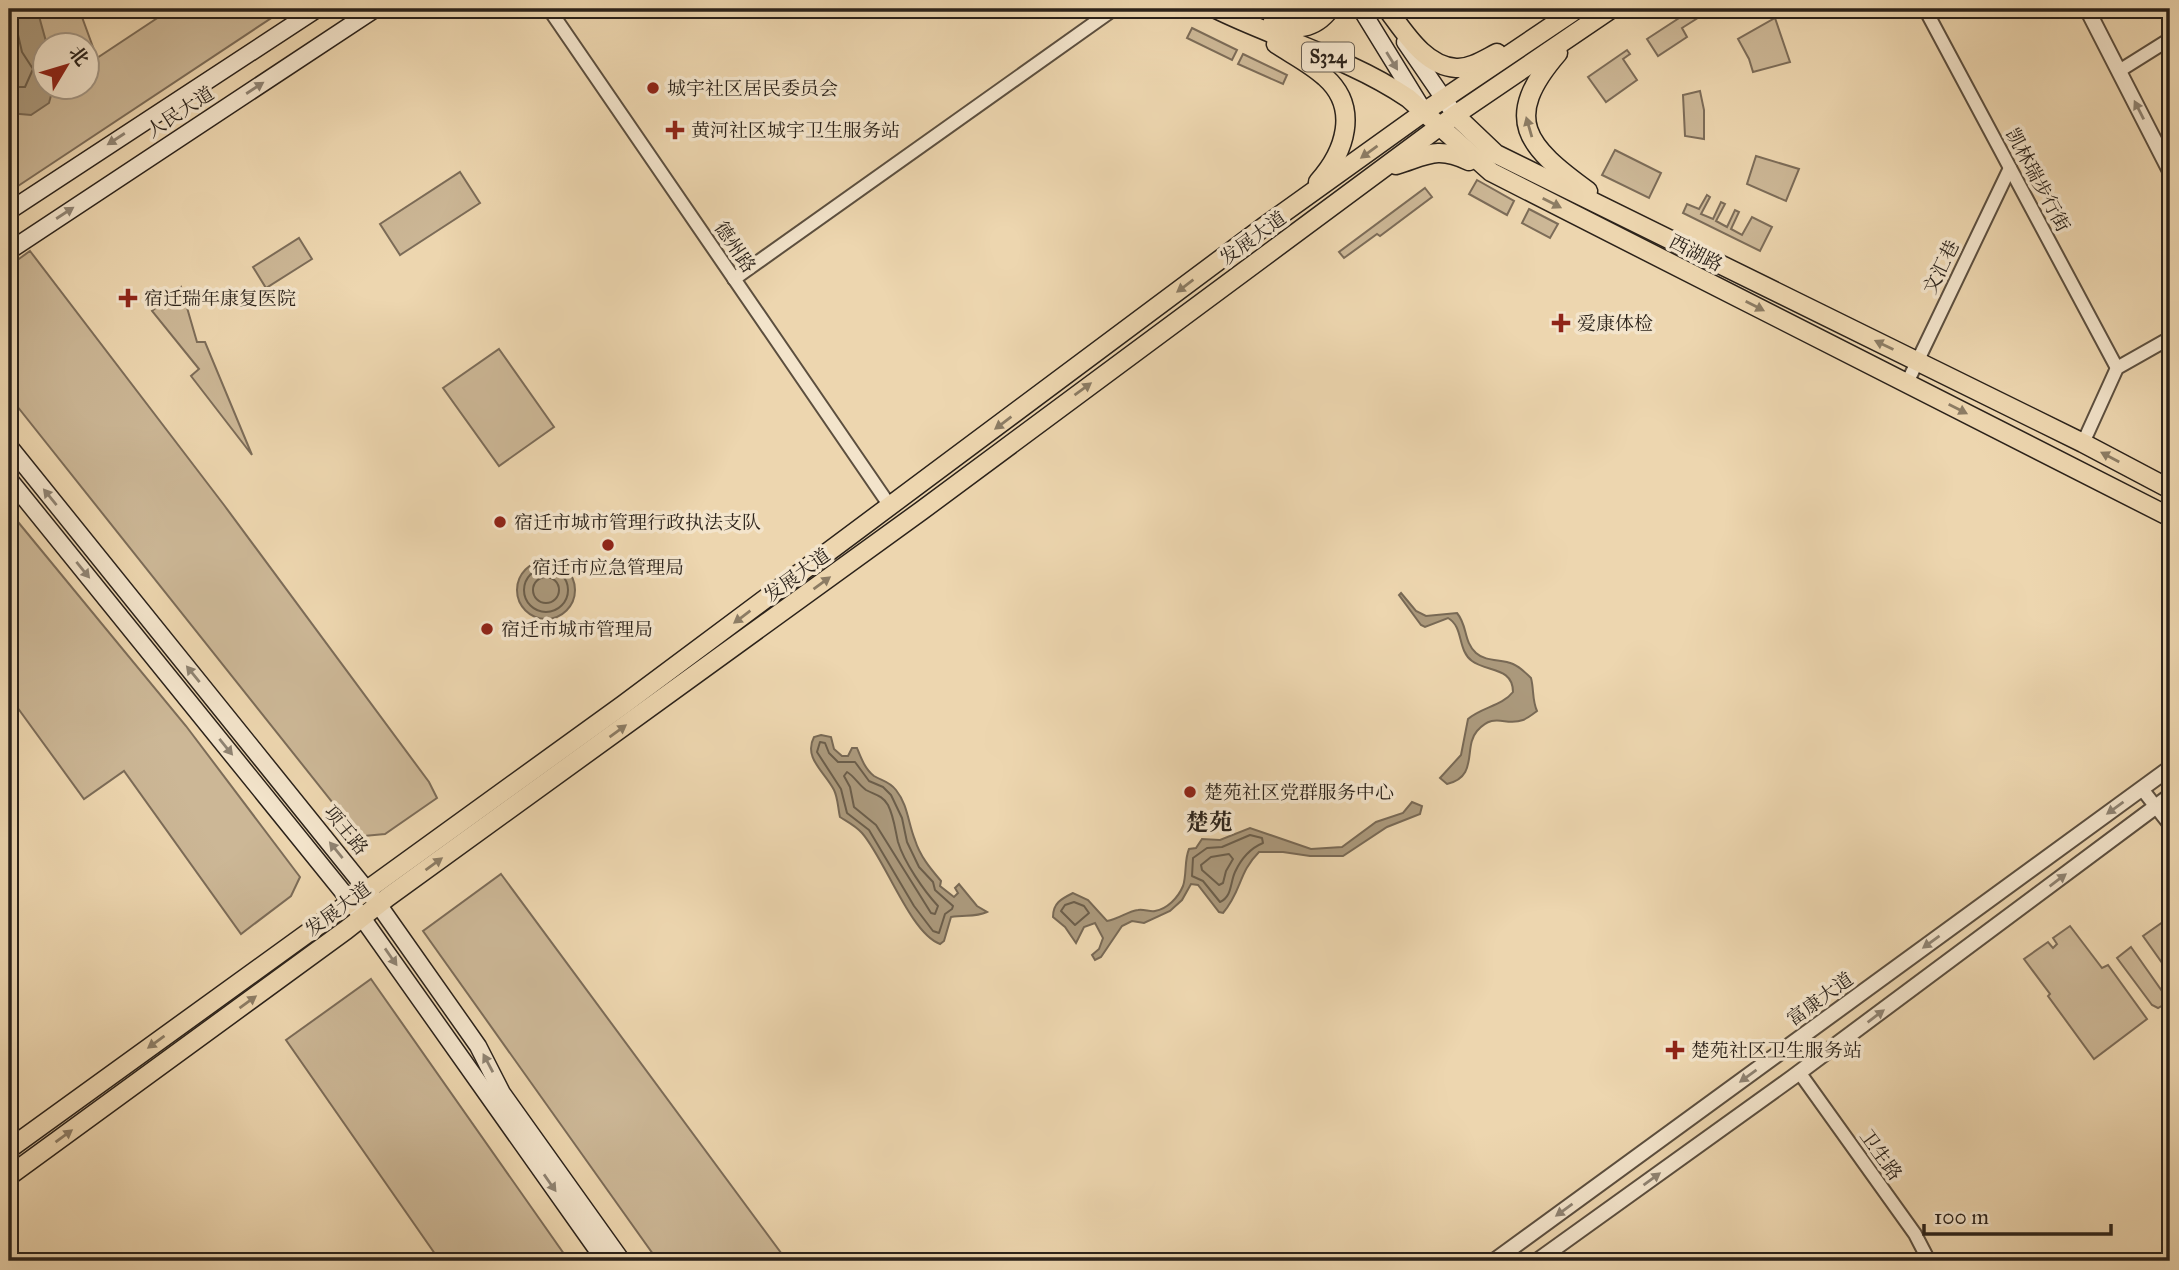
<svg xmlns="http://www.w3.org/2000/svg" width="2179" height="1270" viewBox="0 0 2179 1270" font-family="'IM FELL Great Primer','Noto Serif SC',serif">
  <rect width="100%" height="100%" fill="#edd6af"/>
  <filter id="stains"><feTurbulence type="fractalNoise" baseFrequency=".00286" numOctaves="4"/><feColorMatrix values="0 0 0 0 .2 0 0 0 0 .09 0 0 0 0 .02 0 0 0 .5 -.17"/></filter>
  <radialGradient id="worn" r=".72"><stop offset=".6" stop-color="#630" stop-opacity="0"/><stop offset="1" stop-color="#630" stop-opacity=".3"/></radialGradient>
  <g fill="#ccb796" stroke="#7c6c58" stroke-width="2" fill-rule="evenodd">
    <path d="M9,9H79L97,58L171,9H285L9,192ZM46,46H88V88H46Z"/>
    <polygon points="1693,9 1712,9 1682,28 1687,37 1658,56 1647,39"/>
    <polygon points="1775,18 1790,62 1753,72 1749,59 1738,39"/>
    <polygon points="1192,28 1237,50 1232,60 1187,38"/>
    <polygon points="1627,50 1630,54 1623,59 1637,80 1606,102 1588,77"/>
    <polygon points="1243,54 1287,75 1283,84 1238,64"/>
    <polygon points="1700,91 1704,110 1704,139 1685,136 1683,95"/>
    <polygon points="1615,150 1661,173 1649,198 1602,175"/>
    <polygon points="1756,156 1799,169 1786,201 1747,184"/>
    <polygon points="460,172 480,203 400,255 380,224"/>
    <polygon points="1477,180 1514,201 1507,215 1469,194"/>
    <polygon points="1425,188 1432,197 1380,236 1377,234 1344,258 1339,252"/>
    <polygon points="1707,195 1710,197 1701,214 1713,219 1721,202 1725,204 1716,221 1727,227 1735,210 1739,212 1731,229 1742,235 1752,217 1772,227 1760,251 1683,213 1687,204 1699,209"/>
    <polygon points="1529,209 1558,224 1550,238 1522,223"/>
    <polygon points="299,238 312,259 266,288 253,267"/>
    <polygon points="30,251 224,505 429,782 437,798 385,834 364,836 352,827 9,396 9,266"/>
    <polygon points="181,287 197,342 205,342 252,455 191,376 199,369 152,311"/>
    <polygon points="499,349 554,427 499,466 443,388"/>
    <polygon points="9,511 186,726 300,877 291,896 241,934 124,771 84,799 9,696"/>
    <polygon points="501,874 787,1261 658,1261 423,931"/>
    <polygon points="2170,917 2170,974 2143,936"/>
    <polygon points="2070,926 2102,968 2108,965 2147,1019 2094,1059 2048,996 2050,994 2024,959 2048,942 2053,948 2057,944 2053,938"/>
    <polygon points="2131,947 2162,991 2170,985 2170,1001 2158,1008 2152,1005 2117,958"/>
    <polygon points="371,979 569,1261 440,1261 286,1040"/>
  </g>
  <g fill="#ab997c" stroke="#786955" stroke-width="2">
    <polygon points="9,9 37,9 47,45 46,46 46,88 53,88 49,103 31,115 9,113"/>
    <circle cx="546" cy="590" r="29"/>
    <path d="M1401,593L1416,611L1426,616L1457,613C1468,626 1463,641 1476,653C1486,662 1501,659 1513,664C1520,667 1526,673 1531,678C1534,689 1532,700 1537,711C1533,714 1528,718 1523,720C1505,727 1495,711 1477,731C1463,747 1479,777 1447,784L1440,778L1461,755L1468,719C1482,707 1502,706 1513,692C1513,667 1487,672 1472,661C1457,650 1464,627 1448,618L1425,627L1421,625L1399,595Z"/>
    <path d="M821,735L831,737L834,749L842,756H848L852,748H857C861,758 865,769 874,776C882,781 889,781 896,790C908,805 908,823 915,840C920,856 930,868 941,881L940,886L954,897L958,893L955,888L959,884L977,906L987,912C974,918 965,914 951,917L944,941L940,944C910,933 885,859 862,833C856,826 848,822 840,817C838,809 838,798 834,790C825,772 803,758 814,737Z"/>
    <path d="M1412,802L1422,806L1420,814L1387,827L1343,856H1310L1283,852H1259C1238,873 1242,891 1223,913L1219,912L1198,885L1191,884L1182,900L1170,911L1144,923L1132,921L1122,926L1101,957L1095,960L1092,955L1099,949L1103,938L1095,923L1084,927L1076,943L1065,927L1053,917C1053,903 1061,899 1073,893L1088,900L1107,921C1119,919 1128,911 1138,910C1144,909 1150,912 1155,911C1167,909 1178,898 1183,886C1187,874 1184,861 1189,849L1196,848L1202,839L1220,840L1250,828L1311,849L1342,847L1376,822L1403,813Z"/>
  </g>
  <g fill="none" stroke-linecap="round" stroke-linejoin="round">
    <g stroke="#6b5e4b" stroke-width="2">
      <polyline points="9,87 25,87 33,69 22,52 12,9"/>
      <circle cx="546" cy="590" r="22"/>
      <circle cx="546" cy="590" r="13"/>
      <polygon points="820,742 825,743 829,753 838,762 855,762 869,781 883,787 891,795 902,818 907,842 919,867 933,882 935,890 953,906 952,909 945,914 939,933 933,931 914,906 869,830 847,813 841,789 817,752"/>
      <path d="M847,772C854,776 859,785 866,790C875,795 882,795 888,805C894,817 895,829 898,842C904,862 924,891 938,906L935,914L931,913L876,825L854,807L850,787L844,776Z"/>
      <path d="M1250,835L1262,838L1263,843C1251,848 1241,859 1235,872C1230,883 1232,897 1220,902L1203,881L1192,876L1193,858L1207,848L1222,847Z"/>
      <polygon points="1229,854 1233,859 1226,871 1223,883 1219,885 1202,870 1201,865 1211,857"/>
      <polygon points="1074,902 1084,906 1089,913 1075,925 1061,911 1065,905"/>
    </g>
    <defs>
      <g id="minor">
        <polyline points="549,9 890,506"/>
        <polyline points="1925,9 2117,368"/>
        <polyline points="2119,71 2170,39"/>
        <polyline points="734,279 1114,9"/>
        <polyline points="1907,383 2010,168"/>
        <polyline points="2083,443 2117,368 2170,338"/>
        <polyline points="2142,789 2170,825"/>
        <polyline points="1799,1072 1915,1234 1929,1261"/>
      </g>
      <g id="tertiary">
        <polyline points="2087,9 2170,171"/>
        <polyline points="1494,1261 2170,768"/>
        <polyline points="1537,1261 1793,1077 2170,796"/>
      </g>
      <g id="secondary">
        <polyline points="1361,9 1420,105"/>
        <polyline points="1405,42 1455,115"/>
        <polyline points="9,211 317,9"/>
        <polyline points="9,251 375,9"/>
        <polyline points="9,446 378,904 478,1046 502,1093 622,1261"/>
        <polyline points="9,479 351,902 605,1261"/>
      </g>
      <g id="primary">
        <path d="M1216,9C1279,40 1349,58 1408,98L1491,172L2170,517"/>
        <path d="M1387,9C1404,31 1424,66 1456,68C1470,69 1485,59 1497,53"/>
        <path d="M1272,24C1296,30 1314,30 1330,9"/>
        <path d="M1276,44C1293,55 1311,64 1325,77C1360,108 1345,152 1318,182"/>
        <path d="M1558,53C1501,119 1526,146 1588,191"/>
        <polyline points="1455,115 1496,154 2083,443 2170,489"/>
        <path d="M1396,165C1428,155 1437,146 1469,161"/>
        <polyline points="9,1149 623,705 1265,226 1424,112 1577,9"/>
        <polyline points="9,1176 346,930 388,897 921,511 1455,115 1611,9"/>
      </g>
    </defs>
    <use href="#minor" stroke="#5c4f3f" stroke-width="16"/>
    <use href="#tertiary" stroke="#5c4f3f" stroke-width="18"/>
    <use href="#secondary" stroke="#2b221a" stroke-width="19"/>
    <use href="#primary" stroke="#2b221a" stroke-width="21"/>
    <use href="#minor" stroke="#f3e4cb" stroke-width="12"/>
    <use href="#tertiary" stroke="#f3e4cb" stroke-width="14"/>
    <use href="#secondary" stroke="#f3e4cb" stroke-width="16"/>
    <use href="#primary" stroke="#edd6af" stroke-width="18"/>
  </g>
  <defs><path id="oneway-solid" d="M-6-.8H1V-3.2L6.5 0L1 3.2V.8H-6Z" transform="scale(1.75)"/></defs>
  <g fill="#8f8372">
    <use href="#oneway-solid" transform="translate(1392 61) rotate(58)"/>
    <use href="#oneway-solid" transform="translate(255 88) rotate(-33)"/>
    <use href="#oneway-solid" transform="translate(2139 110) rotate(-117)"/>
    <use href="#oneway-solid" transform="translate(116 139) rotate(147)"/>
    <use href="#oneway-solid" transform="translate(65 213) rotate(-33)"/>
    <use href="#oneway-solid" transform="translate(50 497) rotate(-129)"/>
    <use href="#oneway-solid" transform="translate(83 570) rotate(51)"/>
    <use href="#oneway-solid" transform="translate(193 674) rotate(-129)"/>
    <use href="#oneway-solid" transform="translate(226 747) rotate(51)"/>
    <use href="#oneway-solid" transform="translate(2115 808) rotate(144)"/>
    <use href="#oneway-solid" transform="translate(336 850) rotate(-129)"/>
    <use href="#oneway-solid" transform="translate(2058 880) rotate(-37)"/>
    <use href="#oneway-solid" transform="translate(1931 942) rotate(144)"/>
    <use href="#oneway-solid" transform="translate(391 957) rotate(55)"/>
    <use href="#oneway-solid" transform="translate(1876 1016) rotate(-37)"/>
    <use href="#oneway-solid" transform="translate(488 1063) rotate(-118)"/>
    <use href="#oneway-solid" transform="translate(1748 1076) rotate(144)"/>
    <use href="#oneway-solid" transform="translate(1652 1179) rotate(-36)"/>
    <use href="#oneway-solid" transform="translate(550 1183) rotate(55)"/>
    <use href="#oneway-solid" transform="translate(1564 1210) rotate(144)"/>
  </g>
  <g fill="#8c7c64">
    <use href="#oneway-solid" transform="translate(1529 127) rotate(-106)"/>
    <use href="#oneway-solid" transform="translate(1369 152) rotate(144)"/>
    <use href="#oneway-solid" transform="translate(1552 203) rotate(27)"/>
    <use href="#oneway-solid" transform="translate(1185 286) rotate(143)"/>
    <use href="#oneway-solid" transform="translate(1755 306) rotate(27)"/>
    <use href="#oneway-solid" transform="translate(1884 345) rotate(-154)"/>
    <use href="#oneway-solid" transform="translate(1083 389) rotate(-36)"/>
    <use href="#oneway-solid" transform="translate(1958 409) rotate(27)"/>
    <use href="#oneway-solid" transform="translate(1003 423) rotate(143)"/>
    <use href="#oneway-solid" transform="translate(2110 457) rotate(-152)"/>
    <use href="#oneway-solid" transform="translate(822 583) rotate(-36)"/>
    <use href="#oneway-solid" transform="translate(742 617) rotate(143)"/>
    <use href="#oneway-solid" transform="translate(618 731) rotate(-36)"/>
    <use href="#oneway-solid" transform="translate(434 864) rotate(-36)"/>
    <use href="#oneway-solid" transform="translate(248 1002) rotate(-36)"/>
    <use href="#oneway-solid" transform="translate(156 1042) rotate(144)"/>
    <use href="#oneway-solid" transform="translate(64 1136) rotate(-36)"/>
  </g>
  <g fill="#8f2418" stroke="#f3e4cb" stroke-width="2.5">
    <circle cx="653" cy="88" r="7"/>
    <path d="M671.5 119.5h7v7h7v7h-7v7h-7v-7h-7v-7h7z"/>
    <path d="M124.5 287.5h7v7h7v7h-7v7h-7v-7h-7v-7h7z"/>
    <path d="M1557.5 312.5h7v7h7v7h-7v7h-7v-7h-7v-7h7z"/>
    <circle cx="500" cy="522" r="7"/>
    <circle cx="608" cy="545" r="7"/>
    <circle cx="487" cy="629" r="7"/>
    <circle cx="1190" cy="792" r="7"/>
    <path d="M1671.5 1039.5h7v7h7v7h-7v7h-7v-7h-7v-7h7z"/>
  </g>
  <g text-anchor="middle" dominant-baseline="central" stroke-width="7" stroke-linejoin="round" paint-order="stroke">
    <rect fill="#f3e4cb" stroke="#675c4f" stroke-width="2" x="1302" y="42.5" width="52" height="29" rx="5"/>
    <g font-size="18" font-weight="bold" fill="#2b221a">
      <text x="1328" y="57">S324</text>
    </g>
    <g font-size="19" fill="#2b221a" stroke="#f3e4cb" text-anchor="start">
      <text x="667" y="88">城宇社区居民委员会</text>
      <text x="691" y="130">黄河社区城宇卫生服务站</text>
      <text x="144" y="298">宿迁瑞年康复医院</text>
      <text x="1577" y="323">爱康体检</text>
      <text x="514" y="522">宿迁市城市管理行政执法支队</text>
      <text x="608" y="567" text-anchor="middle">宿迁市应急管理局</text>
      <text x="501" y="629">宿迁市城市管理局</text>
      <text x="1204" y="792">楚苑社区党群服务中心</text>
      <text x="1691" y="1050">楚苑社区卫生服务站</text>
    </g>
    <g font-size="19" fill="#2b221a" stroke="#f3e4cb">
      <text transform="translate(180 112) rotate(-33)">人民大道</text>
      <text transform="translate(2038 180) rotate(62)">凯林瑞步行街</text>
      <text transform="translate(1253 238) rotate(-36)">发展大道</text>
      <text transform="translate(735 247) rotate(56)">德州路</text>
      <text transform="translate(1696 253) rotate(27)">西湖路</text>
      <text transform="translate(1941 267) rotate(-64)">文汇巷</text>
      <text transform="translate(797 575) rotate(-36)">发展大道</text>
      <text transform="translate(346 830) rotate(51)">项王路</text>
      <text transform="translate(338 909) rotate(-37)">发展大道</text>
      <text transform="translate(1820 999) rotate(-36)">富康大道</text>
      <text transform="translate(1881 1155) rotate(54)">卫生路</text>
    </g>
    <g font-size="23" font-weight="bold" fill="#2b221a" stroke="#f3e4cb">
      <text x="1209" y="822">楚苑</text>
    </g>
  </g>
  <rect width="2179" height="1270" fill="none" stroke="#edd6af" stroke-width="35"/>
  <rect x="10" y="10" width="2158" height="1249" fill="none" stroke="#2b221a" stroke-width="3.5"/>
  <rect x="18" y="18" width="2144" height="1235" fill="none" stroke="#2b221a" stroke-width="2"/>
  <g transform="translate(66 66) rotate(52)"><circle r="33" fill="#f3e4cb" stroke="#a39684" stroke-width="2"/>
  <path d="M0-5L12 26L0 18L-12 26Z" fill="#8f2418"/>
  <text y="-10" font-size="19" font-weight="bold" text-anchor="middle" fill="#2b221a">北</text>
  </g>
  <path d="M1924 1224v10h187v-10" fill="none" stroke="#2b221a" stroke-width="3.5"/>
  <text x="1934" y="1224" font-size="21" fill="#2b221a" stroke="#f3e4cb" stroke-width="5" paint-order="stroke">100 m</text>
  <rect width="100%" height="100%" filter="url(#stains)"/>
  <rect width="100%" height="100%" fill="url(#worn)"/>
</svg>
